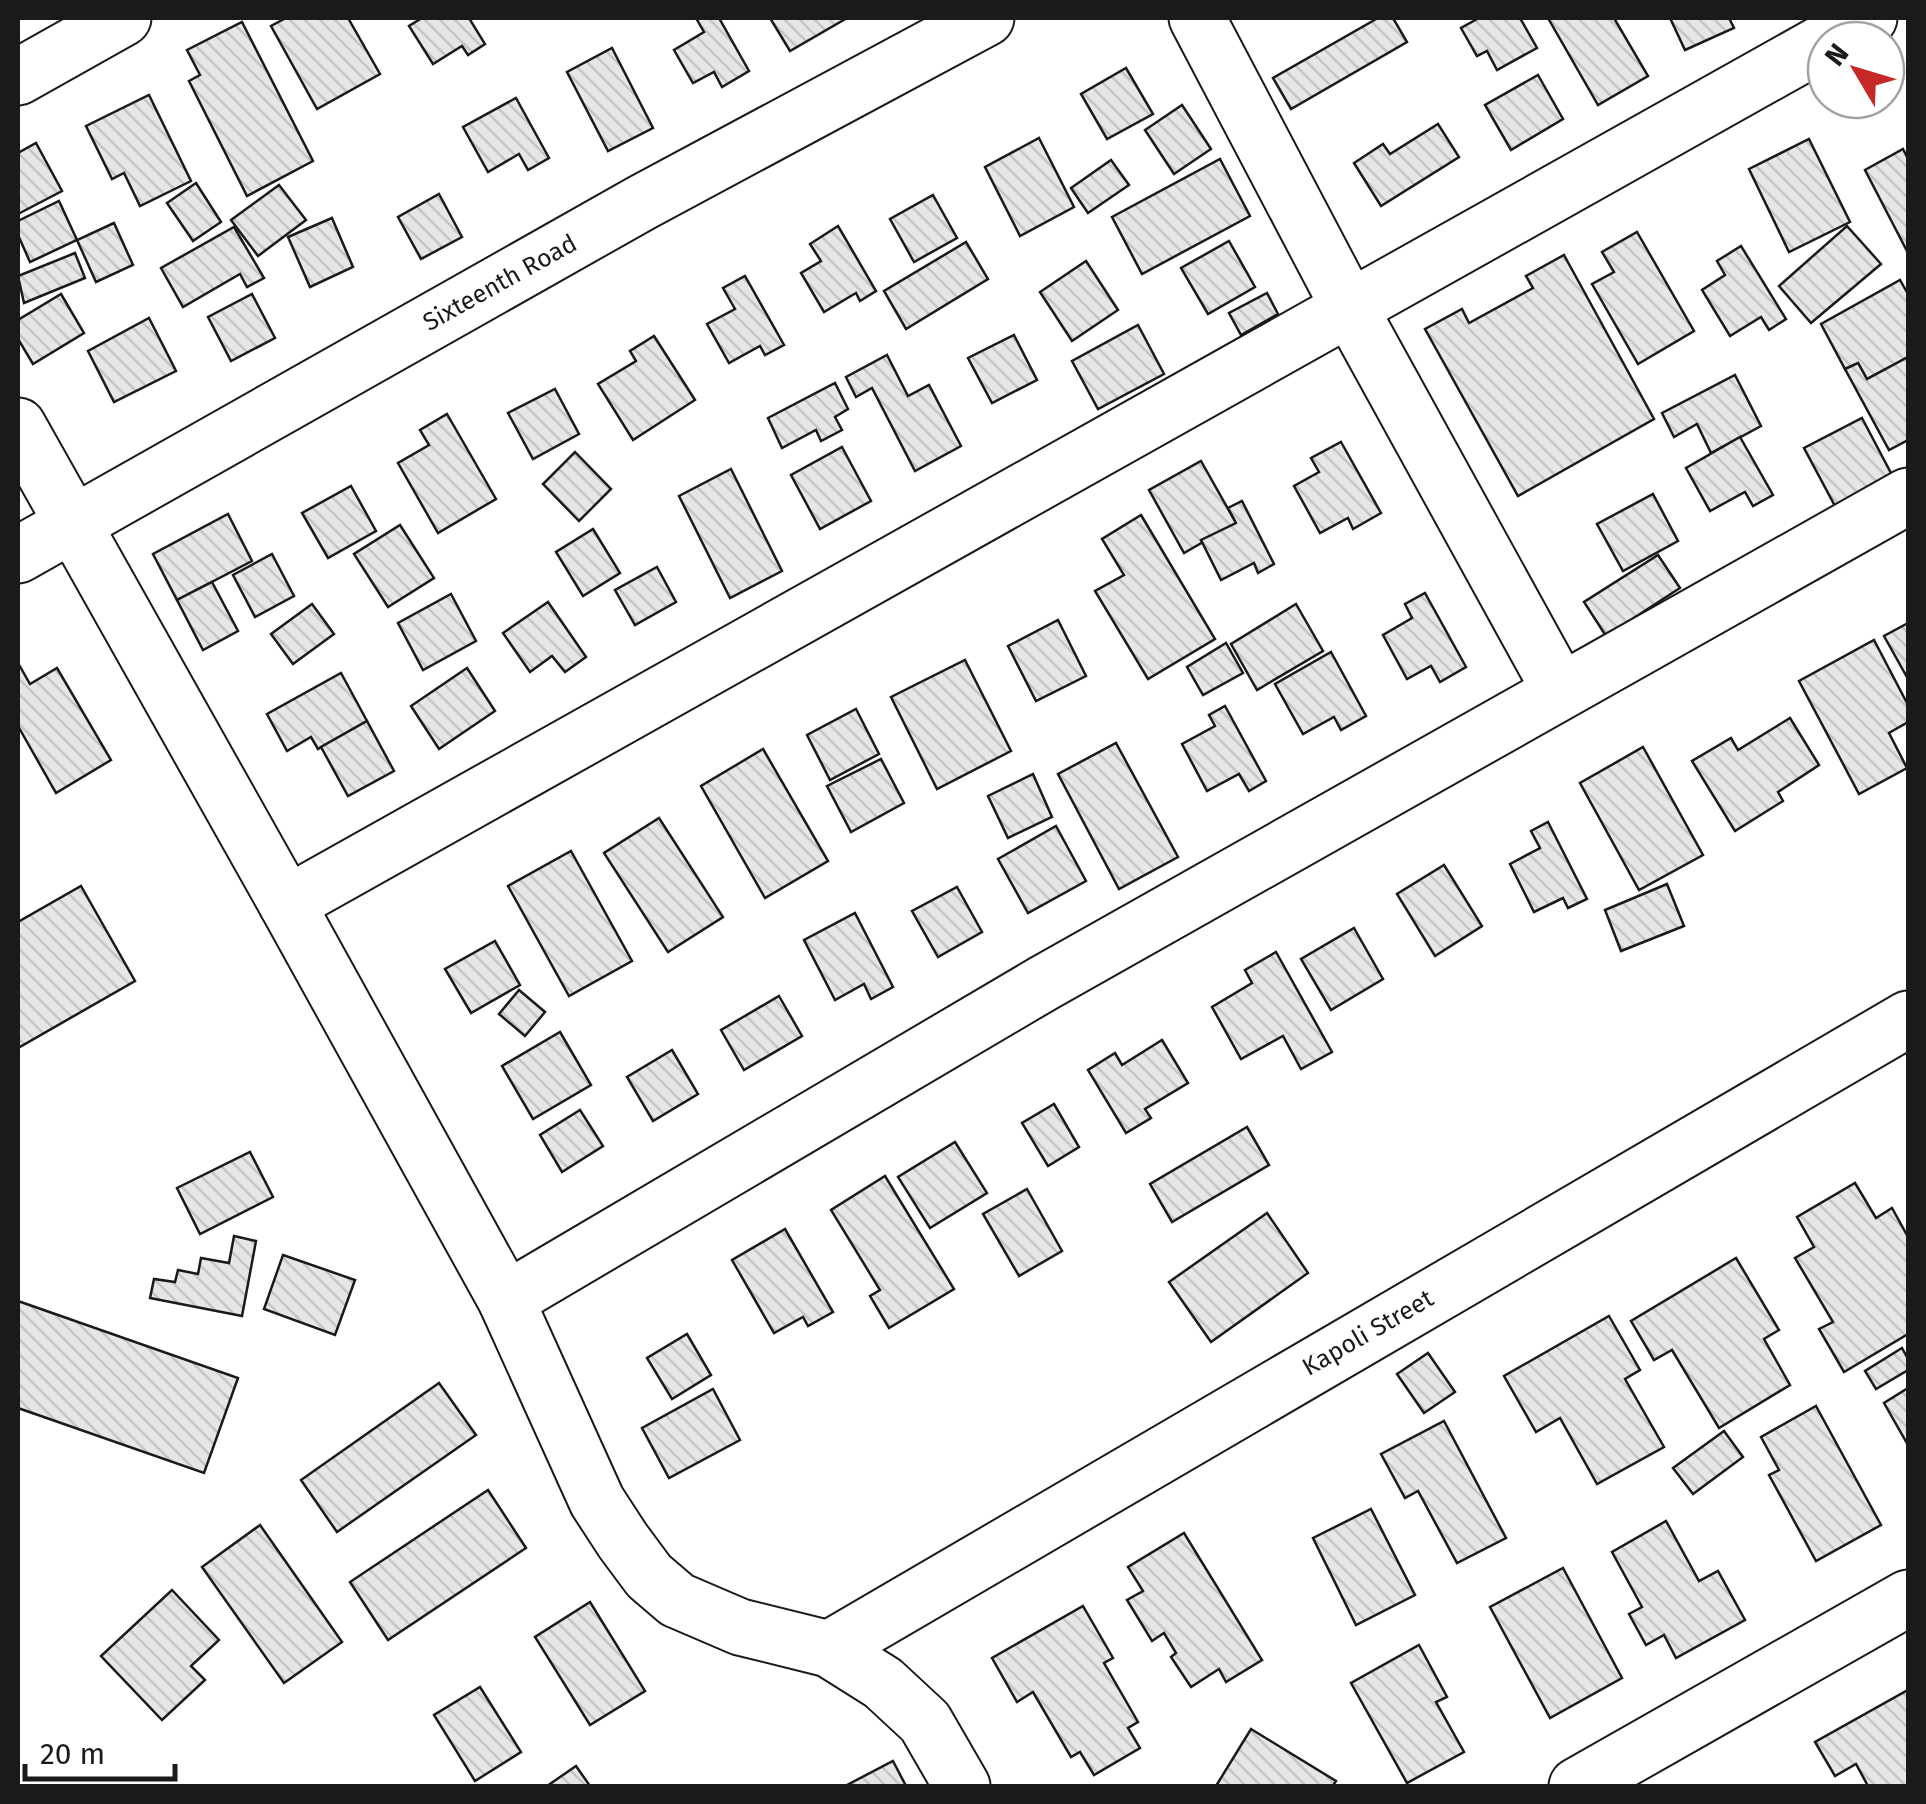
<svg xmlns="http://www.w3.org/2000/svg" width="1926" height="1804" viewBox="0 0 1926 1804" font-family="'Fira Sans',sans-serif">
  <defs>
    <pattern id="building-back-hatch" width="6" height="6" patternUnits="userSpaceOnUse" patternTransform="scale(2.5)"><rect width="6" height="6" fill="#e6e6e6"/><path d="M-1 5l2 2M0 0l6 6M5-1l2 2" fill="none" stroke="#c5c5c5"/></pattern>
  </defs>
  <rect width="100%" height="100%" fill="#fff"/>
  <g fill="url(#building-back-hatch)" stroke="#1a1a1a" stroke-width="2.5">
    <polygon points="286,18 348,18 380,74 317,109 271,26"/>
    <polygon points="422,18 469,18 485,44 468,55 462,46 433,64 409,26"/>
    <polygon points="696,18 719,18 749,71 722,87 714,72 693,83 674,50 704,32"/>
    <polygon points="770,18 847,18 790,51"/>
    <polygon points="1378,18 1393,18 1407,42 1291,109 1273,78"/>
    <polygon points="1479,18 1520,18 1537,48 1497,70 1487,51 1477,56 1461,28"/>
    <polygon points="1548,18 1614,18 1648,76 1598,105"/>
    <polygon points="1670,18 1729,18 1734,28 1685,50"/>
    <polygon points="242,22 313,161 247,196 189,81 200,75 187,50"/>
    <polygon points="612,48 653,128 608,151 567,72"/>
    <polygon points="1126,68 1153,114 1107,139 1081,94"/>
    <polygon points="1538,75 1563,119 1511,150 1485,105"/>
    <polygon points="149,95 191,181 140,206 124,173 112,179 86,126"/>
    <polygon points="516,98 549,158 528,170 519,154 488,172 463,127"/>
    <polygon points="1182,105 1211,149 1174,174 1145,130"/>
    <polygon points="1438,124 1459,157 1381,206 1354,163 1383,144 1390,154"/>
    <polygon points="1039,138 1074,207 1020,236 985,167"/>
    <polygon points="1809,139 1850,222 1789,252 1749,169"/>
    <polygon points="36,143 62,191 18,214 18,153"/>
    <polygon points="1903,149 1908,159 1908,253 1865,170"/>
    <polygon points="1220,159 1250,216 1142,274 1112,217"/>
    <polygon points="1111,160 1129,185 1088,213 1071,188"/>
    <polygon points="196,183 221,222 193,241 167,203"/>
    <polygon points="279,185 306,220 258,256 231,220"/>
    <polygon points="439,194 462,237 421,259 398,217"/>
    <polygon points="933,195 957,238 914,262 890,219"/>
    <polygon points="59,201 77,240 30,262 18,235 18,221"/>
    <polygon points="332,218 353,267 310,287 288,237"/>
    <polygon points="114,223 133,265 96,282 77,240"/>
    <polygon points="838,226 876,291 860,301 856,293 824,312 801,273 821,261 810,244"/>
    <polygon points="1847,226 1881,264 1811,323 1779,286"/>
    <polygon points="234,227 264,278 247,287 240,274 183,307 161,268"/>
    <polygon points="1637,232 1694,331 1638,364 1592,284 1614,272 1602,252"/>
    <polygon points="1229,241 1255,287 1208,314 1181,268"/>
    <polygon points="966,242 988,279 906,329 884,291"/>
    <polygon points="1741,246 1786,319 1769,330 1761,317 1730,336 1702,290 1725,275 1717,261"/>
    <polygon points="75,253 85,278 24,303 18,276"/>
    <polygon points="1564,255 1654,419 1518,496 1425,329 1462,309 1469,323 1533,288 1526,276"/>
    <polygon points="1086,261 1118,310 1072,341 1040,292"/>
    <polygon points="745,276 784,345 765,355 760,346 729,363 707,324 735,309 723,288"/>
    <polygon points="1900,280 1908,294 1908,357 1867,379 1858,363 1845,369 1821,324"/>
    <polygon points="1267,293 1278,314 1241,335 1229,313"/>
    <polygon points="61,294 84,333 33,364 18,339 18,320"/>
    <polygon points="252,294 275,338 231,361 208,317"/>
    <polygon points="149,318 176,371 114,402 88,351"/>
    <polygon points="1138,325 1164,374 1098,409 1072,361"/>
    <polygon points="1014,335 1037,380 992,403 968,358"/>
    <polygon points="654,336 695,400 633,440 598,384 636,361 630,351"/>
    <polygon points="887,355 908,396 929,385 961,446 915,471 872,388 856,397 846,377"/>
    <polygon points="1908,357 1908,440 1889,450 1845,369 1858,363 1867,379"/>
    <polygon points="1735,375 1761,426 1711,453 1697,424 1674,437 1662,413"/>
    <polygon points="835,383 848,409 835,417 842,430 821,441 816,430 782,448 768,418"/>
    <polygon points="555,389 579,434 533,459 508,413"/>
    <polygon points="447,414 496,499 438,533 398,463 429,445 420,430"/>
    <polygon points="1862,418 1892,475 1835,506 1804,448"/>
    <polygon points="1740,437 1773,495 1753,506 1745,492 1710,511 1686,468"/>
    <polygon points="1341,442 1381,513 1353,529 1348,518 1320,533 1294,486 1319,472 1311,458"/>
    <polygon points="842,447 871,501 820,529 791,475"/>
    <polygon points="575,452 611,489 579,521 543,484"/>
    <polygon points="1201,461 1236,523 1184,553 1149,490"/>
    <polygon points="731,469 782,571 730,598 679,496"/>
    <polygon points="351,486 376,531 328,558 302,513"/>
    <polygon points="1653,494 1678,541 1623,571 1597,524"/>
    <polygon points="1242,501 1274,564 1258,573 1254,563 1221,580 1201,540 1236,523 1228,508"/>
    <polygon points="228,514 252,561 177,600 153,554"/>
    <polygon points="1141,515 1215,639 1148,679 1095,591 1124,575 1102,539"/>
    <polygon points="400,525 434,578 388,607 354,554"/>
    <polygon points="593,529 620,573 583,596 556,552"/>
    <polygon points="272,554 294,596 255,617 233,575"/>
    <polygon points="1658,555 1680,588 1606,636 1584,602"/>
    <polygon points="657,567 676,602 635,625 615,590"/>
    <polygon points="212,582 238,631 203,650 177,600"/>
    <polygon points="1425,593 1466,667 1440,682 1431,666 1407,679 1383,635 1412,618 1405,604"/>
    <polygon points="451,594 476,641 423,670 398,623"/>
    <polygon points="548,602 586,657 565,672 552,656 530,672 503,633"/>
    <polygon points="312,604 334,634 293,664 271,634"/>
    <polygon points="1296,604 1323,651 1257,690 1231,644"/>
    <polygon points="1058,620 1086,676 1036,701 1008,646"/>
    <polygon points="1908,623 1908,679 1884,636"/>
    <polygon points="1874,640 1908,705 1908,722 1889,733 1907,768 1859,794 1799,681"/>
    <polygon points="1226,643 1243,673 1203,695 1187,667"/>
    <polygon points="1331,652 1366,716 1341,730 1334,717 1303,734 1275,684"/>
    <polygon points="965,660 1011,751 937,789 891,697"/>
    <polygon points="18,663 30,684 57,668 111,760 56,793 18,726"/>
    <polygon points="467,668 495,711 439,749 411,706"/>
    <polygon points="341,673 367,721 318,749 311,737 287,751 267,714"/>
    <polygon points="1225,706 1266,781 1249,791 1239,774 1207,791 1182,744 1215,726 1209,715"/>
    <polygon points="856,709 879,754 830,780 807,735"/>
    <polygon points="1790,718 1819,765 1778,792 1783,801 1735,831 1692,761 1731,738 1738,750"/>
    <polygon points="367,721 394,771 348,796 321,747"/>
    <polygon points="1116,743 1178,857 1119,889 1058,774"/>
    <polygon points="1643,747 1703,855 1639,890 1580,783"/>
    <polygon points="763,749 828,861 765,898 701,786"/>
    <polygon points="881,759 904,803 851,832 827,786"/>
    <polygon points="1033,774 1052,817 1008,838 988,796"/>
    <polygon points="659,818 723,917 668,952 604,853"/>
    <polygon points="1548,822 1587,899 1568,908 1563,898 1534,912 1510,864 1540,848 1531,831"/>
    <polygon points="1056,826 1086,881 1028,913 998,859"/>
    <polygon points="571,851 632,961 569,996 508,886"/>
    <polygon points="1444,865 1482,926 1435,956 1397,894"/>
    <polygon points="1667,884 1684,926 1621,951 1605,910"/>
    <polygon points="81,886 135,981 18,1048 18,922"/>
    <polygon points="957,887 982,932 938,957 912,911"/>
    <polygon points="855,913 893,987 871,999 864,984 835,1000 804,940"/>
    <polygon points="1354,928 1383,979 1331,1010 1301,959"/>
    <polygon points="495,941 520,985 471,1013 445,969"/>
    <polygon points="1276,952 1332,1052 1301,1069 1283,1036 1241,1059 1212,1007 1252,983 1245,970"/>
    <polygon points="519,990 545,1012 525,1036 499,1014"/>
    <polygon points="779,996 802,1036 744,1070 721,1030"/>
    <polygon points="560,1032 591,1085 533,1119 502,1066"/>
    <polygon points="1162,1040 1188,1083 1145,1109 1151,1118 1126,1133 1088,1070 1115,1053 1122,1065"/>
    <polygon points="672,1050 698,1094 653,1121 627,1077"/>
    <polygon points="1054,1104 1079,1147 1048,1166 1022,1123"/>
    <polygon points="580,1110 603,1146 562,1172 540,1135"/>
    <polygon points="1247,1127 1269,1165 1172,1222 1150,1184"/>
    <polygon points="955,1142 987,1193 930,1228 898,1177"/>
    <polygon points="250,1152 273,1197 200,1234 177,1188"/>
    <polygon points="885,1176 954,1289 889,1328 870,1296 880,1290 831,1210"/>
    <polygon points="1855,1183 1876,1218 1892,1208 1908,1237 1908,1334 1844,1372 1819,1329 1833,1322 1795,1258 1814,1247 1797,1217"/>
    <polygon points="1027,1189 1062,1251 1019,1276 983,1214"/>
    <polygon points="1267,1213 1308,1273 1211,1342 1169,1282"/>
    <polygon points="785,1229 833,1312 808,1326 803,1317 774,1333 732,1260"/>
    <polygon points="234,1236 256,1241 242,1316 150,1298 154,1279 175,1282 178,1270 198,1274 201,1258 229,1263"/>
    <polygon points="283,1255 355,1280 335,1335 264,1309"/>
    <polygon points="1736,1258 1779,1330 1764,1339 1790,1385 1719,1428 1672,1350 1654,1360 1631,1321"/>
    <polygon points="18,1301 238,1378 204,1473 18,1408"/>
    <polygon points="1609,1316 1640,1370 1625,1379 1664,1447 1597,1484 1560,1418 1536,1432 1504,1376"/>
    <polygon points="687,1334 711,1375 672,1399 647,1358"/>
    <polygon points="1902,1348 1908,1359 1908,1370 1876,1389 1865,1371"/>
    <polygon points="1428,1353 1455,1392 1424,1413 1397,1374"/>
    <polygon points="439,1383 476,1435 337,1532 301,1480"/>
    <polygon points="1908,1388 1908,1445 1884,1403"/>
    <polygon points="713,1389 740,1440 669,1478 642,1428"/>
    <polygon points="1816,1406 1881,1525 1816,1561 1769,1475 1779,1470 1761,1437"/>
    <polygon points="1444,1421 1506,1538 1457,1563 1418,1491 1405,1498 1381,1454"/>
    <polygon points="1724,1431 1743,1457 1693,1494 1673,1468"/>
    <polygon points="488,1490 526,1548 388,1640 350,1582"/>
    <polygon points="1371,1509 1415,1595 1356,1625 1313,1538"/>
    <polygon points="1666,1521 1699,1581 1718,1571 1745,1620 1676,1658 1664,1635 1646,1645 1629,1614 1642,1607 1612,1552"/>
    <polygon points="260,1525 342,1642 284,1683 202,1567"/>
    <polygon points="1184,1533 1262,1660 1226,1682 1219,1669 1191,1687 1171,1657 1176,1653 1164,1633 1152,1641 1127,1600 1143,1591 1128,1567"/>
    <polygon points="1563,1568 1622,1678 1550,1718 1490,1607"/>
    <polygon points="172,1590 219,1640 191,1666 205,1680 162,1720 101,1656"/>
    <polygon points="590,1602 645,1691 590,1725 535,1637"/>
    <polygon points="1083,1606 1113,1658 1104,1663 1138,1722 1128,1728 1140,1748 1094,1775 1080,1752 1071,1757 1033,1692 1017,1702 992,1658"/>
    <polygon points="1419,1645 1447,1697 1436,1702 1464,1752 1407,1783 1351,1683"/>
    <polygon points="480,1687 521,1752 475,1781 434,1715"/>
    <polygon points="1908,1690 1908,1786 1868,1786 1856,1764 1835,1776 1815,1742"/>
    <polygon points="1251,1729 1336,1781 1333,1786 1216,1786"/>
    <polygon points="893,1761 906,1786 845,1786"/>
    <polygon points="576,1766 590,1786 547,1786"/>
  </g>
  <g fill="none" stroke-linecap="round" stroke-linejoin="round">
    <defs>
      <g id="minor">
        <polyline points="1197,18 1349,307 1560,690"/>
        <polyline points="1829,40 1869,18"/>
        <polyline points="18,77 123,18"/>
        <polyline points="18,426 287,904 506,1300 597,1501 623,1541 649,1576 677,1600 740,1627 829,1649 883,1683 925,1722 962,1786"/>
        <polyline points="18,555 643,202 986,18"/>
        <polyline points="287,904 1826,41"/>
        <polyline points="506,1300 1044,983 1908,496"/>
        <polyline points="829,1649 1908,1019"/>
        <polyline points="1577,1786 1908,1598"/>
      </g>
    </defs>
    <use href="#minor" stroke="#1a1a1a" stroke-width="59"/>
    <use href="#minor" stroke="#fff" stroke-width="55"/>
  </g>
  <g text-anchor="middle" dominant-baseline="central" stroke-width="8" stroke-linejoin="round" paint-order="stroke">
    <g font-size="25" fill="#1a1a1a" stroke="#fff">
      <text transform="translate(500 283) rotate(-29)">Sixteenth Road</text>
      <text transform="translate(1368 1333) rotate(-30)">Kapoli Street</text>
    </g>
  </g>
  <rect width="1926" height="1804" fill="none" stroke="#1a1a1a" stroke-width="40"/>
  <g transform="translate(1856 70) rotate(308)"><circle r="48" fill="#ffffff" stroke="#a3a3a3" stroke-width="2.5"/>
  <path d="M0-8L18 38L0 25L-18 38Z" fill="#c62828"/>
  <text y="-15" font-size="28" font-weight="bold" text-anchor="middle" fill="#1a1a1a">N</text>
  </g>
  <path d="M25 1764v15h150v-15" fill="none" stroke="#1a1a1a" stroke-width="5"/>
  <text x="40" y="1764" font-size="30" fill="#1a1a1a" stroke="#ffffff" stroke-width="8" paint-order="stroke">20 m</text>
</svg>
